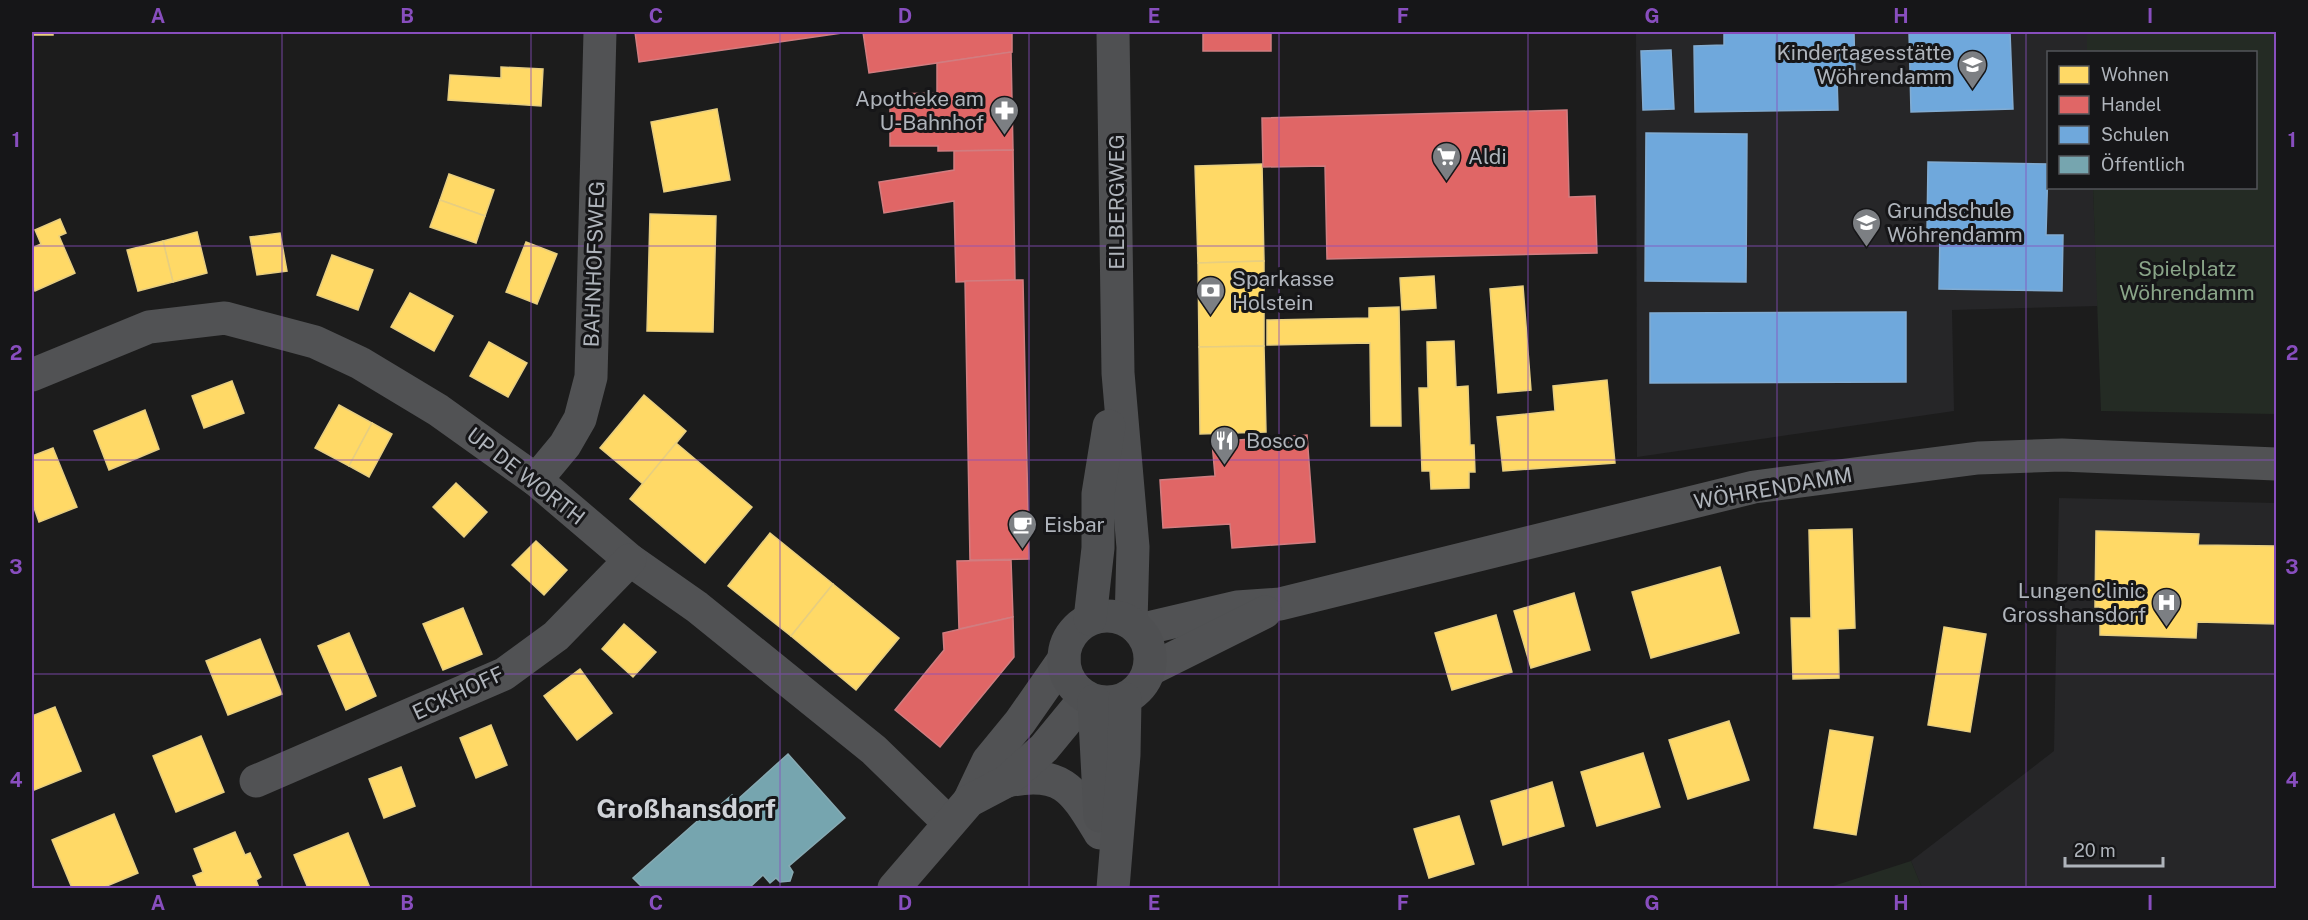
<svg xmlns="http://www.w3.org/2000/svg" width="2308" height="920" viewBox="0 0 2308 920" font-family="'Public Sans',sans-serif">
  <rect width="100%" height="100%" fill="#1c1c1c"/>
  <g fill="#262628">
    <polygon points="1636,32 2087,32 2087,52 2048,52 2048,188 2093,188 2098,306 1952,310 1954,411 1637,457"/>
    <polygon points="2059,498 2276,503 2276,888 1922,888 1911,861 2054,751"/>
  </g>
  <g fill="#242b24">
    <polygon points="2087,32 2276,32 2276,414 2101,411 2093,188 2256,188 2256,52 2087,52"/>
    <polygon points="1911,861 1922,888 1827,888"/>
  </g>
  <g fill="#ffd966" stroke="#e7ce80" stroke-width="1.5">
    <rect x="32" y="32" width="21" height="3"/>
    <polygon points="501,67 543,69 541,106 448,100 450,75 501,78"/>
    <polygon points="717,109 730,180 664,192 651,122"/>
    <polygon points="1262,164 1264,261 1198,263 1195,166"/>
    <polygon points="449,174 494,190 485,216 440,200"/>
    <polygon points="440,200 485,216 476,243 430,227"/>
    <polygon points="650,214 716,216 713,332 647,331"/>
    <polygon points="60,219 66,233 59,236 75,273 35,291 32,283 32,248 41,244 35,230"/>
    <polygon points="197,232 207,273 173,282 163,241"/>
    <polygon points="280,233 287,271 257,275 250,237"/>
    <polygon points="163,241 173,282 138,291 127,250"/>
    <polygon points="526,242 557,254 537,304 506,292"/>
    <polygon points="332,255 373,270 358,310 317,295"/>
    <polygon points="1264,261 1264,346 1199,347 1198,263"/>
    <polygon points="1434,276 1436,308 1402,310 1400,278"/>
    <polygon points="1523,286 1531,390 1498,393 1490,289"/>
    <polygon points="410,293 453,316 434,351 391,327"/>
    <polygon points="1399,307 1401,426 1371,426 1370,343 1267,345 1267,320 1369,318 1369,308"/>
    <polygon points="1454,341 1456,387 1468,386 1470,445 1474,445 1475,472 1469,472 1469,488 1431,489 1430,471 1422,471 1419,388 1428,388 1427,342"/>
    <polygon points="489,342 527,363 508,397 470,376"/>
    <polygon points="1264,346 1266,432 1200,434 1199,347"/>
    <polygon points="1607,380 1615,463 1503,471 1497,417 1555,411 1553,386"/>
    <polygon points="232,381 244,413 204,428 192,396"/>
    <polygon points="644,395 686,431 643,484 600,448"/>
    <polygon points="339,405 372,423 349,466 315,448"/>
    <polygon points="145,410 159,449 109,470 94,431"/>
    <polygon points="372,423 392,434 369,477 349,466"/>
    <polygon points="676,443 752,507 705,563 630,499"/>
    <polygon points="53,448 77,507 39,522 32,502 32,456"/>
    <polygon points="456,483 487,512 464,537 433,507"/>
    <polygon points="1852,529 1855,628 1838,629 1839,678 1793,679 1791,618 1811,618 1809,530"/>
    <polygon points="2096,531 2199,534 2198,545 2276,546 2276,624 2197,622 2196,638 2100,635 2100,607 2095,607"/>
    <polygon points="770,533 833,584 791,636 728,586"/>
    <polygon points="536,541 567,570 544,595 512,565"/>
    <polygon points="1720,567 1739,633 1651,658 1632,592"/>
    <polygon points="833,584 899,638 856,690 791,636"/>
    <polygon points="1574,593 1590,650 1531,668 1514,611"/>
    <polygon points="463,608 482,654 443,670 423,624"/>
    <polygon points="1496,615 1512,672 1452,690 1435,633"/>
    <polygon points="624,624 656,652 633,677 602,649"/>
    <polygon points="1944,627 1986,634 1970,732 1928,725"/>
    <polygon points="349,633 376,696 346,710 318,646"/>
    <polygon points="260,639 282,694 228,715 206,661"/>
    <polygon points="580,669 612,713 577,740 544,696"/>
    <polygon points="55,707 81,771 32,791 32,716"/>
    <polygon points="1729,721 1749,780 1688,799 1669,740"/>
    <polygon points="491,725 507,765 476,778 460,738"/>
    <polygon points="1830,730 1873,737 1856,835 1814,828"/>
    <polygon points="201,736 224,792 176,812 153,756"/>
    <polygon points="1643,753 1660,807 1597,826 1581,772"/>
    <polygon points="401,767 415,806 384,818 369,779"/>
    <polygon points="1552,782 1564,826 1503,845 1491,801"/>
    <polygon points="114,814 138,873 102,888 72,888 52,840"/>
    <polygon points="1459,816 1474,864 1429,878 1414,829"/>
    <polygon points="235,832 245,855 250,853 261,877 256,880 259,888 198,888 193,876 203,872 194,849"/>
    <polygon points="348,833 370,888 308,888 294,855"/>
  </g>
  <g fill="#e06666" stroke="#d17d80" stroke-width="1.5">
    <polygon points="635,32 849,32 639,62"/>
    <polygon points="863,32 1012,32 1012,52 869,73"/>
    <rect x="1203" y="32" width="68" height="19"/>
    <polygon points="1011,52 1013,150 938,151 938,146 890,146 890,94 937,93 937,63"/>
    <polygon points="1567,110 1569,197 1595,196 1597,253 1327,259 1325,166 1263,167 1262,118"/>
    <polygon points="1013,150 1015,280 956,282 954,201 884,213 879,182 954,170 954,151"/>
    <polygon points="1023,280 1029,559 970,560 965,281"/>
    <polygon points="1307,435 1315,542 1232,548 1230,524 1163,528 1160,480 1215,476 1212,442"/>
    <polygon points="1011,560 1013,617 959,629 957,561"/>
    <polygon points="1013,617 1014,657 940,747 895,710 944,650 943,633"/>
  </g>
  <g fill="#6fa8dc" stroke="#82acd2" stroke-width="1.5">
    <polygon points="1724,32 1854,32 1855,76 1837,77 1838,110 1695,112 1694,46 1724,45"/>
    <polygon points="1909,32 2010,32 2013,109 1911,112"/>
    <polygon points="1671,50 1674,109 1643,110 1641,51"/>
    <polygon points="1646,133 1747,134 1746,282 1645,281"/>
    <polygon points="1928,162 2048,164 2046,235 2063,235 2062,291 1939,289 1940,233 1927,233"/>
    <polygon points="1906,312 1906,382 1650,383 1650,313"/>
  </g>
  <polygon fill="#76a5af" stroke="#87aab3" stroke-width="1.5" points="788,754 845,818 789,866 793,872 790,881 780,882 776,878 770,883 763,875 749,888 643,888 633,878 711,809 713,811 732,795 737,800"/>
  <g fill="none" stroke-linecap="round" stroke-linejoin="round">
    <g stroke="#515254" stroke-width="33">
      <polyline points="32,375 149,327 225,318 315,342 360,363 438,410 536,480 630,560 697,607 874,750 948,822"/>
      <polyline points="536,480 565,445 580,419 591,377 600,32"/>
      <polyline points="1139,630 1237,607 1280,604 1754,487 1978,458 2062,455 2276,464"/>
      <polyline points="1149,670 1265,612"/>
      <polyline points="256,781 504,674 556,636 630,560"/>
      <path d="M1007,781C1063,770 1073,789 1100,833"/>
      <polyline points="969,801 988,761 1020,722 1064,659"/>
      <polyline points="894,888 969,801 1007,781 1044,748 1086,697"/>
    </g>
    <g stroke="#4f5052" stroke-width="33">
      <polyline points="1113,32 1118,373 1133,547 1131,623"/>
      <circle cx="1107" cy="659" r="43"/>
      <polyline points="1090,619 1098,548 1098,494 1109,426"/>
      <polyline points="1094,701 1100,816"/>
      <polyline points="1113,888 1124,755 1125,699"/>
    </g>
  </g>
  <path fill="none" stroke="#884ebe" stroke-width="1.5" stroke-opacity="0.55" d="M282,32V888M531,32V888M780,32V888M1029,32V888M1279,32V888M1528,32V888M1777,32V888M2026,32V888M32,246H2276M32,460H2276M32,674H2276"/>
  <defs>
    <symbol id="school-pin" viewBox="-11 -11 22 30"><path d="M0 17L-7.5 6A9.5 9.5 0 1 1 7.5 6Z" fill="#7c7f83" stroke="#161618"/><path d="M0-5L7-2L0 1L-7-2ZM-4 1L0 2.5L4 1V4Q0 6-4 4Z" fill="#fff"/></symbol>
    <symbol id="pharmacy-pin" viewBox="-11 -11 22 30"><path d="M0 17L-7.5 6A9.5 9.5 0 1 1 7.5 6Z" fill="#7c7f83" stroke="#161618"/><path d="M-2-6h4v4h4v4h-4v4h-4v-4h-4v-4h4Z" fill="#fff"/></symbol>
    <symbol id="supermarket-pin" viewBox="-11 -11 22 30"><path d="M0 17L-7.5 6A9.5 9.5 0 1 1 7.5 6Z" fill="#7c7f83" stroke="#161618"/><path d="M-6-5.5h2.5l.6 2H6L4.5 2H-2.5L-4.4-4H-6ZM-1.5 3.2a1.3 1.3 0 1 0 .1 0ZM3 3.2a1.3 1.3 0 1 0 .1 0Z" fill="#fff"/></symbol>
    <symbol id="bank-pin" viewBox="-11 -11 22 30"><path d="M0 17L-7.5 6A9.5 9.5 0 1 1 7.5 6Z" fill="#7c7f83" stroke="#161618"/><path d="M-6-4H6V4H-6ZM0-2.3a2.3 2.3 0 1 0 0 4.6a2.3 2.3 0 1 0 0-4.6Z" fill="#fff"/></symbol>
    <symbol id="restaurant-pin" viewBox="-11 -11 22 30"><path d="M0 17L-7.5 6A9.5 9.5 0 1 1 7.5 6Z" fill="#7c7f83" stroke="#161618"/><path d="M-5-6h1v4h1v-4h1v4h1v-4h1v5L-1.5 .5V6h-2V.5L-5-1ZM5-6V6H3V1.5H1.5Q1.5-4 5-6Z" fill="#fff"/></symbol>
    <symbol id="cafe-pin" viewBox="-11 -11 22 30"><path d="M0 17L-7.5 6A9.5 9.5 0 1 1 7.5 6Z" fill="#7c7f83" stroke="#161618"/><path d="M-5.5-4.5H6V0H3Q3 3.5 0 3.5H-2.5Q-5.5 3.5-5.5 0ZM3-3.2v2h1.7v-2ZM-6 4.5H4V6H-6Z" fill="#fff"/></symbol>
    <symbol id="hospital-pin" viewBox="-11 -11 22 30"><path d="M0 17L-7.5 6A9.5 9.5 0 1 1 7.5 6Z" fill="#7c7f83" stroke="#161618"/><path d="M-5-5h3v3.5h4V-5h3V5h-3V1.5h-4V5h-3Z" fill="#fff"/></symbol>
  </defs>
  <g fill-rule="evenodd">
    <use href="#school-pin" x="1956" y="48" width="33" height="45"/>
    <use href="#pharmacy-pin" x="988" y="94" width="33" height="45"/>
    <use href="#supermarket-pin" x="1430" y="140" width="33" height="45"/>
    <use href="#school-pin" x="1850" y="206" width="33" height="45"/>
    <use href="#bank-pin" x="1194" y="274" width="33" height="45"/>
    <use href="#restaurant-pin" x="1208" y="424" width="33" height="45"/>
    <use href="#cafe-pin" x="1006" y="508" width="33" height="45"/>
    <use href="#hospital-pin" x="2150" y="586" width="33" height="45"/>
  </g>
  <g text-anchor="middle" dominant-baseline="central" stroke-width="6" stroke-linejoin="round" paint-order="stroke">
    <g font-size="21" fill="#afb4bb" stroke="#161618" text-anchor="start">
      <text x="1952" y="52" text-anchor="end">Kindertagesstätte<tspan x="1952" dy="24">Wöhrendamm</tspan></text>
      <text x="984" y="98" text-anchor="end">Apotheke am<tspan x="984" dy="24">U-Bahnhof</tspan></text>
      <text x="1468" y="156">Aldi</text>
      <text x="1887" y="210">Grundschule<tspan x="1887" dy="24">Wöhrendamm</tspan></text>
      <text x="1232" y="278">Sparkasse<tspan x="1232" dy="24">Holstein</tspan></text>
      <text x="1246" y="440">Bosco</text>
      <text x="1044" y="524">Eisbar</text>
      <text x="2146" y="590" text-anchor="end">LungenClinic<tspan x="2146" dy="24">Grosshansdorf</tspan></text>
    </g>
    <g font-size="21" fill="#afb4bb" stroke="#161618">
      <text transform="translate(1116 202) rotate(-90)">EILBERGWEG</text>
      <text transform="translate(594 264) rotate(-88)">BAHNHOFSWEG</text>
      <text transform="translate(526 476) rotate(38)">UP DE WORTH</text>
      <text transform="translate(1773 488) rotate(-10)">WÖHRENDAMM</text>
      <text transform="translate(458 693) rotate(-25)">ECKHOFF</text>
    </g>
    <g font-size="21" fill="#89a488" stroke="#161618">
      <text x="2187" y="268">Spielplatz<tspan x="2187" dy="24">Wöhrendamm</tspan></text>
    </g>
    <g font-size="27" font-weight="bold" fill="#cfd2d7" stroke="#161618">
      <text x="686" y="808">Großhansdorf</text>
    </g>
  </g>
  <rect width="2308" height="920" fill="none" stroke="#161618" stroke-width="66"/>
  <rect x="2047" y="51" width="210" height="138" fill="#161618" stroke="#535559" stroke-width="1.5"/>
  <rect x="2059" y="66" width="30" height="18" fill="#ffd966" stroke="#535559" stroke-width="1.5"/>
  <text x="2101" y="81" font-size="18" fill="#afb4bb">Wohnen</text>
  <rect x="2059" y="96" width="30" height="18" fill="#e06666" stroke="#535559" stroke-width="1.5"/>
  <text x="2101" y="111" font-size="18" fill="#afb4bb">Handel</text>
  <rect x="2059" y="126" width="30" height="18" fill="#6fa8dc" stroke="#535559" stroke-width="1.5"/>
  <text x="2101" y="141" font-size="18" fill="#afb4bb">Schulen</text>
  <rect x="2059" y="156" width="30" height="18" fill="#76a5af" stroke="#535559" stroke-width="1.5"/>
  <text x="2101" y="171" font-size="18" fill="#afb4bb">Öffentlich</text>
  <path d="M2065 857v9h98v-9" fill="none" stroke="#afb4bb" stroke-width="3"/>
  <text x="2074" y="857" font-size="18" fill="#afb4bb" stroke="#161618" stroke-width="4.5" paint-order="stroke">20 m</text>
  <rect x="33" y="33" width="2242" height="854" fill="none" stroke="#884ebe" stroke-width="2"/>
  <g font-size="20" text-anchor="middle" font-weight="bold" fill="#884ebe">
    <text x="158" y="23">A</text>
    <text x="407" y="23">B</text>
    <text x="656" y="23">C</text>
    <text x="905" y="23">D</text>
    <text x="1154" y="23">E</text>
    <text x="1403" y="23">F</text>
    <text x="1652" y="23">G</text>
    <text x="1901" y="23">H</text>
    <text x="2150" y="23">I</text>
    <text x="16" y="147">1</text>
    <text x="2292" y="147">1</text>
    <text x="16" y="360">2</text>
    <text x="2292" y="360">2</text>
    <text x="16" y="574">3</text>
    <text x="2292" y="574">3</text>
    <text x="16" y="787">4</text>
    <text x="2292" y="787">4</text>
    <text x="158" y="910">A</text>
    <text x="407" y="910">B</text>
    <text x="656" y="910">C</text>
    <text x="905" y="910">D</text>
    <text x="1154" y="910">E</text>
    <text x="1403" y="910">F</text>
    <text x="1652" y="910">G</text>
    <text x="1901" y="910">H</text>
    <text x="2150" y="910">I</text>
  </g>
</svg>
